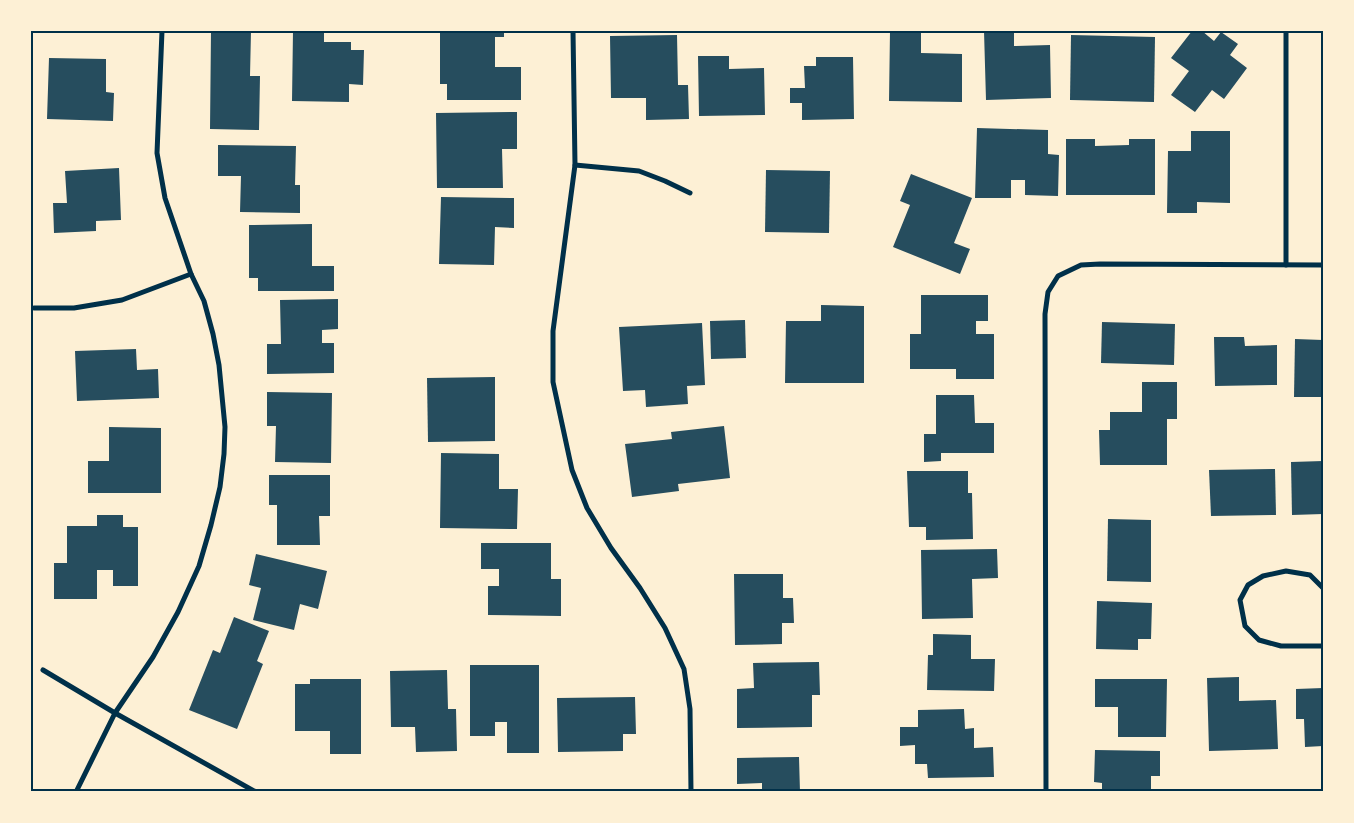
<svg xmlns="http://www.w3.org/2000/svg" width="1354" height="823" viewBox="0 0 1354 823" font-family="'DM Sans',sans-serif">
  <rect width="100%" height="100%" fill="#fdf0d5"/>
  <g fill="#264d5e">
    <polygon points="211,31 251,31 250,76 260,76 259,130 210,129"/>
    <polygon points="293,31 324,31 324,42 351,42 351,50 364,50 363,85 349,84 349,102 292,101"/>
    <polygon points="440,31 504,31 504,37 495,37 495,67 521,67 521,100 447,100 447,84 440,84"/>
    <polygon points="890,31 921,31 921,53 962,54 962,102 889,101"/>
    <polygon points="984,31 1014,31 1014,46 1050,45 1051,98 986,100"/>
    <polygon points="1192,31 1202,31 1214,41 1221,32 1238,44 1230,55 1247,68 1224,99 1212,90 1195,112 1171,95 1189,71 1171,58"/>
    <polygon points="677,35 678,85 688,85 689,119 646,120 646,98 611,98 610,36"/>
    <polygon points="1071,35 1155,37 1154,102 1070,100"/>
    <polygon points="698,56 729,56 729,69 764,68 765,115 699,116"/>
    <polygon points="816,57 853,57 854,119 802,120 802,103 790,103 790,88 805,88 804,66 816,66"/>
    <polygon points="49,58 106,59 106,92 114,93 113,121 47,119"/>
    <polygon points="517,112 517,149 502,149 503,188 437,188 436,113"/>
    <polygon points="977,128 1048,130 1048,154 1059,155 1058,196 1025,195 1025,180 1011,180 1011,198 975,198"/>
    <polygon points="1191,131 1230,131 1230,203 1197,202 1197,213 1167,213 1168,151 1191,151"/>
    <polygon points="1066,139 1095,139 1095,146 1129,145 1129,139 1155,139 1155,195 1066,195"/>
    <polygon points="218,145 296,146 295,185 300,185 300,213 240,212 241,176 218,176"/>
    <polygon points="119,168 121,220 96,221 96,231 54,233 53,203 67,203 65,171"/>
    <polygon points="766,170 830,171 829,233 765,232"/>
    <polygon points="911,174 972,198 954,243 970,249 960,274 893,247 910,205 900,201"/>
    <polygon points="441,197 514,198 514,228 495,227 494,265 439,264"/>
    <polygon points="312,224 312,266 334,266 334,291 258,291 258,278 249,278 249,225"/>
    <polygon points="921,295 988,295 988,321 976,321 976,334 994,334 994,379 956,379 956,369 910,369 910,334 921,334"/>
    <polygon points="338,299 338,329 322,330 322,343 334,343 334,373 267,374 267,344 281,344 280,300"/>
    <polygon points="821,305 864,306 864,383 785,383 786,321 821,321"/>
    <polygon points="745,320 746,358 711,359 710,321"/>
    <polygon points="1102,322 1175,324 1174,365 1101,363"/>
    <polygon points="702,323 705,385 687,386 688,404 646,407 645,390 623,391 619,327"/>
    <polygon points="1214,337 1244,337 1245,346 1277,345 1277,385 1215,386"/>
    <polygon points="1295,339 1323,340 1323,397 1294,397"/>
    <polygon points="136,349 137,370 158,369 159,398 77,401 75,351"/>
    <polygon points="495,377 495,441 428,442 427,378"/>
    <polygon points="1142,382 1177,382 1177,419 1167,419 1167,465 1100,465 1099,430 1110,430 1110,412 1142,412"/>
    <polygon points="267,392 332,393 331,463 275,462 276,426 267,426"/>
    <polygon points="936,395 974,395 975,423 994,423 994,453 941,453 941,461 924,462 924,434 936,434"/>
    <polygon points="724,426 730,478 678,484 679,491 632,497 625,444 672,439 671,432"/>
    <polygon points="109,427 161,428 161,493 88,493 88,461 109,461"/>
    <polygon points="441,453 499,454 499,489 518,489 517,529 440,528"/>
    <polygon points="1323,461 1323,514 1292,515 1291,462"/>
    <polygon points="1275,469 1276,515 1211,516 1209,470"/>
    <polygon points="907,471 968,471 968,493 972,493 973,539 926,540 926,527 909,527"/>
    <polygon points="269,475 330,475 330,516 319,516 320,545 277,545 277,505 269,505"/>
    <polygon points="97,515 123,515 123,527 138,527 138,586 113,586 113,570 97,570 97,599 54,599 54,563 67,563 67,526 97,526"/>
    <polygon points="1108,519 1151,520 1151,582 1107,581"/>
    <polygon points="481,543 551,543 551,579 561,579 561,616 488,615 488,586 499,586 499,569 481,569"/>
    <polygon points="997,549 998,578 972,579 973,618 922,619 921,550"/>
    <polygon points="256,554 327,571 318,609 300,604 294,630 253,620 261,588 249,585"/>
    <polygon points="734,574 783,574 783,598 793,598 794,623 782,623 782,644 735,645"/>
    <polygon points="1097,601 1152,603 1151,639 1138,639 1138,650 1096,649"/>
    <polygon points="234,617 269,631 257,661 263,664 237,729 189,710 213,650 220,653"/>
    <polygon points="933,634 971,635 971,659 995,659 994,691 927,690 928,655 933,655"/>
    <polygon points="819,662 820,695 812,695 812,727 737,728 737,689 754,688 753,663"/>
    <polygon points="470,665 539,665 539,753 507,753 507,722 495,722 495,736 470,736"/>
    <polygon points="447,670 448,709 456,709 457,751 416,752 415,727 391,727 390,671"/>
    <polygon points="1239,677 1239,701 1276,700 1278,749 1209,751 1207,678"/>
    <polygon points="310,679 361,679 361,754 330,754 330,731 295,731 295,684 310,684"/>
    <polygon points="1095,679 1167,679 1166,737 1118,737 1118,707 1095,707"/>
    <polygon points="1323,688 1323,746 1305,747 1304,719 1296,719 1296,689"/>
    <polygon points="635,697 636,734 623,734 623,751 558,752 557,698"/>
    <polygon points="964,709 965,729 974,728 974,748 993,747 994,777 928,778 927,764 915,764 915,745 900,746 900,727 918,727 918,710"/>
    <polygon points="1095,750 1160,751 1160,776 1151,776 1151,792 1102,792 1102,783 1094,782"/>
    <polygon points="799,757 800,792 762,792 762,783 737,784 737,758"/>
  </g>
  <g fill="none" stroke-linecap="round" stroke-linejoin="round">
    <g stroke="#003049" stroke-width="5">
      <polyline points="573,31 575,165 553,331 553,382 572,470 587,508 611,548 640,588 665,628 684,669 690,709 691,792"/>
      <polyline points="1286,31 1286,265"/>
      <polyline points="575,165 639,171 665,181 690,193"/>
      <polyline points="34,308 74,308 122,300 191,274"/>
      <polyline points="1323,588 1310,575 1286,571 1263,576 1248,585 1240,600 1245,626 1259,640 1281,646 1323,646"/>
      <polyline points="43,670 115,713 256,792"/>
      <polyline points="76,792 115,713 153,657 178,612 199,566 211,525 220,487 224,454 225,427 219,365 213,334 204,301 191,274 165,198 157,153 162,31"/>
      <polyline points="1046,792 1045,314 1048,292 1058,276 1081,265 1100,264 1323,265"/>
    </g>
  </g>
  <rect width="1354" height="823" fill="none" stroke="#fdf0d5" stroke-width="65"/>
  <rect x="32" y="32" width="1290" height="758" fill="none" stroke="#003049" stroke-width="2"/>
</svg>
